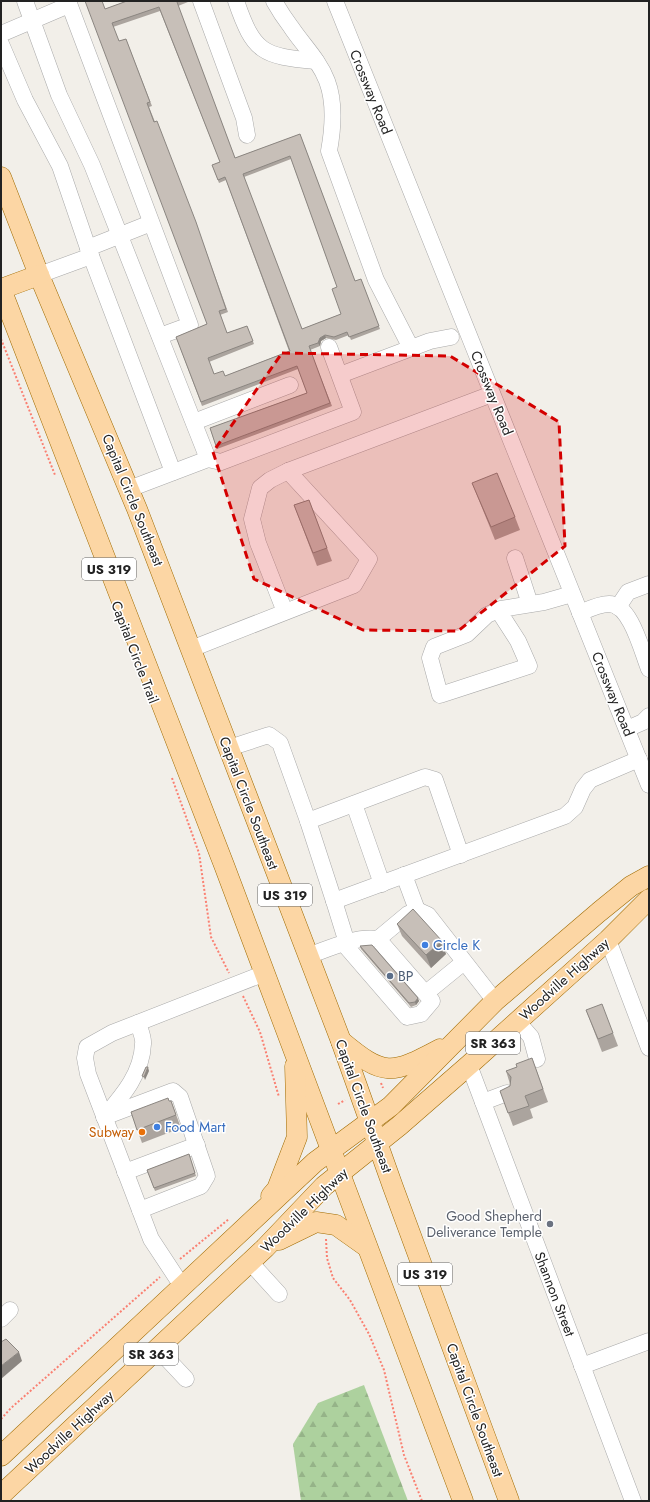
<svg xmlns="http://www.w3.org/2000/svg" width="650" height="1502" viewBox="0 0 650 1502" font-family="Jost,sans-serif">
  <defs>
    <pattern id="forest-firs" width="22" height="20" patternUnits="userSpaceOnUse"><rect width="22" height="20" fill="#add19e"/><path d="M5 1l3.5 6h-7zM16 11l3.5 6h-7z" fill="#95b388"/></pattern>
  </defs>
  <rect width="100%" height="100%" fill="#f2efe9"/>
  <polygon fill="url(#forest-firs)" points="364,1385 408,1501 301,1501 293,1444 318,1403"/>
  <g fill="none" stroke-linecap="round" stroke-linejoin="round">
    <defs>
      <g id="minor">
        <polyline points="25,1 59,95 92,165 208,459"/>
        <polyline points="68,1 190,325 160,336"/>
        <polyline points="201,1 244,118 247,135"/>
        <path d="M236,1C254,53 262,56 316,61"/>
        <path d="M274,1C279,10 285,19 291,27C303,45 319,60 327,81C335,102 333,129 329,151L376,280L411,348"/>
        <polyline points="335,1 649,785"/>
        <polyline points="1,34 69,5"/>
        <polyline points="1,44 25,100 60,166 88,248 173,472"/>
        <polyline points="88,248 151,223"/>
        <polyline points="39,275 91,256"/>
        <polyline points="340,375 430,341 451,337"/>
        <polyline points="194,422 290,385"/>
        <polyline points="288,471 492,394"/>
        <polyline points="129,489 208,459 221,462 353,412 329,347"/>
        <polyline points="515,558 530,604"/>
        <polyline points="618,607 628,592 649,584"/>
        <polyline points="498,610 518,641 529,666 440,695 430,658 434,647 467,634 487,615 501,609 544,602 572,594"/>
        <path d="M580,613C589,609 599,604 609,604C631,604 642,652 649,669"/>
        <polyline points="191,649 354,585 369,559 288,471 270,480 260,488 252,519 258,543 285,612"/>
        <polyline points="627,729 643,722 649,716"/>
        <polyline points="229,748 269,735 280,743 308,821"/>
        <polyline points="354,804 382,884"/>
        <polyline points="404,875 417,910"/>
        <polyline points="334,901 308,821 425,777 435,780 461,855"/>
        <polyline points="378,939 408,914 417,910 428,915 495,1001"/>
        <polyline points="608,940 649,1048"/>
        <polyline points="347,943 334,901 565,816 575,807 583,789 590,780 639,759"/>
        <path d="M308,956C330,948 355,936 378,939L432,1001L421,1014L407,1017L344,944"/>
        <polyline points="426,993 464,962"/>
        <polyline points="517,1021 531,1037 537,1059"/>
        <polyline points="469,1065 633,1501"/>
        <polyline points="483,1102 507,1093"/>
        <path d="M105,1116C123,1095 142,1073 143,1044C144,1038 140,1030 138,1023"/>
        <polyline points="104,1117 173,1091 180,1097 207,1176 201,1186 140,1210"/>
        <polyline points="125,1172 197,1145"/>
        <polyline points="249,1261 279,1294"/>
        <polyline points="182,1286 151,1239 88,1074 85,1058 87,1047 112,1033 265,973"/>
        <polyline points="1,1319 10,1310"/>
        <polyline points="157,1348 186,1379"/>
        <polyline points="582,1366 649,1341"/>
      </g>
      <g id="major">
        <polyline points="1,177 39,275 137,509 341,1041 393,1187 509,1501"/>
        <polyline points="1,289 224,865 463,1501"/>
        <polyline points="1,289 39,275"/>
        <path d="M341,1041C384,1077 391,1075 440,1049"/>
        <polyline points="271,1196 277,1189 297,1137 295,1066"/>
        <polyline points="279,1240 316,1222 336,1225 367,1247"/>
        <polyline points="1,1456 315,1162 391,1106 495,1001 599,912 631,886 649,876"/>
        <polyline points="1,1495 265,1248 324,1186 399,1126 469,1065 608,940 649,899"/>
      </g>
    </defs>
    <use href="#minor" stroke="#a9a9a9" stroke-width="17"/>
    <use href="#major" stroke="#a06b00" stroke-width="21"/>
    <g stroke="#fa8072" stroke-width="2" stroke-dasharray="2 2" stroke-linecap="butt">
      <polyline points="1,339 55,475"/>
      <polyline points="172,778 199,853 211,937 229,973"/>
      <polyline points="243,996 260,1032 279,1097"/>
      <polyline points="381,1083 383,1088"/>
      <polyline points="338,1104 345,1100"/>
      <polyline points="326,1239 327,1258 333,1278 350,1300 369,1334 384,1370 404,1455 422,1501"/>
      <polyline points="180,1259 229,1219"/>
      <polyline points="1,1419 11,1408 160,1277"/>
    </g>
    <use href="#minor" stroke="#fff" stroke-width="16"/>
    <use href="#major" stroke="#fcd6a4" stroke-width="20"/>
  </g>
  <g fill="#aba49e" fill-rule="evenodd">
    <path d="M127,1H188V2L178,6L235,158L300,134L355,281L361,279L380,329L351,340L349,335L336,340L326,338L321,341L320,346L310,350L332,406L217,449L210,428L307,393L298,369L202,406L176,337L207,324L105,9ZM160,11L220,162L212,165L219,183L226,180L289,351L225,376L214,374L209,362L254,344L247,326L227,333L220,315L228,312L197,226L149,107L152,106L126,39L119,41L113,27ZM291,159L337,287L341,314L302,329L244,177Z"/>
    <polygon points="472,483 515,517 520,530 495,540"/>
    <polygon points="309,500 332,561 317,566 294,505"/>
    <polygon points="397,924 446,954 431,968 402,936"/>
    <polygon points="360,946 419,1001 416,1005 411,1007 361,949"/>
    <polygon points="586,1010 613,1033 618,1046 602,1052"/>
    <polygon points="532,1058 548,1102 530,1109 533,1118 513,1126 500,1091 510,1086 510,1084 506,1071 517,1067"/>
    <polygon points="171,1101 181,1128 142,1143 131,1112"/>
    <polygon points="189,1154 196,1176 155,1191 147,1170"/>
  </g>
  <g fill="#8b8681">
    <polygon points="325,335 326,338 321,341 320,346 318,343 320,338"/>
    <polygon points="442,941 446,954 431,968 426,955"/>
    <polygon points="418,998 419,1001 416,1005 415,1002"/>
    <polygon points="148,1067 149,1071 145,1080 144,1077"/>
    <polygon points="19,1352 22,1361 1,1379 1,1366"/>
  </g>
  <g fill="#c7bfb8" stroke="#8b8681" fill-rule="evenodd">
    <path d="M85,1H102L105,9L127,1H180L177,2L235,158L300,134L355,281L361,279L379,326L349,337L347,332L334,337L325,335L320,338L318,343L309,346L330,403L216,446L210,428L307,393L297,366L201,402L176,337L207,324ZM159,7L220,162L212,165L218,180L225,177L290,351L225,376L223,371L214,374L208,358L253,341L247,326L227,333L219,311L226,309L196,222L157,121L154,122L147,103L150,102L126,39L119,41L112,23ZM290,156L337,287L332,289L341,314L302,329L243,174Z"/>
    <polygon points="497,473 515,517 491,527 472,483"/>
    <polygon points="309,500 327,548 313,553 294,505"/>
    <polygon points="413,909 442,941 426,955 397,924"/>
    <polygon points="372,945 418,998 415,1002 409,1003 360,946"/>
    <polygon points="602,1004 613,1033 598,1039 586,1010"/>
    <polygon points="532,1058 543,1089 525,1096 529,1106 508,1113 500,1091 510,1086 511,1077 506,1071 517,1067 516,1064"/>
    <polygon points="146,1067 148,1067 144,1077 142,1076"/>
    <polygon points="168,1098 169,1101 171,1101 176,1115 137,1130 131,1112"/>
    <polygon points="189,1154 195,1173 154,1188 147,1170"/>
    <polygon points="6,1339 19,1352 1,1366 1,1342"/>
  </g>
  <path fill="#d40000" fill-opacity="0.2" stroke="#d40000" stroke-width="3" stroke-dasharray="8 5" stroke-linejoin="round" d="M282,353L450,356L559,422L565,546L458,631L363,630L254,579L213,452Z"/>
  <g fill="#3f7fe0" stroke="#fff" stroke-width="1.5">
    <circle cx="425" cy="945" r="4"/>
    <circle cx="157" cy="1127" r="4"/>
  </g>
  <circle fill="#5c6f8a" stroke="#fff" stroke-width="1.5" cx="390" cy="976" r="4"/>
  <circle fill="#e8710a" stroke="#fff" stroke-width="1.5" cx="142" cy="1132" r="4"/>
  <circle fill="#6b7280" stroke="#fff" stroke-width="1.5" cx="550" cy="1224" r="4"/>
  <g text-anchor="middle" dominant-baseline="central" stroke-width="3" stroke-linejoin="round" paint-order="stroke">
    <g fill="#fff" stroke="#646464" stroke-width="1">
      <rect x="82" y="558" width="54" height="22" rx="3"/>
      <rect x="258" y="884" width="54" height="22" rx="3"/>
      <rect x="466" y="1032" width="54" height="22" rx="3"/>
      <rect x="398" y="1263" width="54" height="22" rx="3"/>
      <rect x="124" y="1343" width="54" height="22" rx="3"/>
    </g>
    <g font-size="13" font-weight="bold" fill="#222">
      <text x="109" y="569">US 319</text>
      <text x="285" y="895">US 319</text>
      <text x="493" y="1043">SR 363</text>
      <text x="425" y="1274">US 319</text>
      <text x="151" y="1354">SR 363</text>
    </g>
    <g font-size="14" fill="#222" stroke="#fff">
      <text transform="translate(371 92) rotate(68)">Crossway Road</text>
      <text transform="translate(492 393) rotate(68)">Crossway Road</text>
      <text transform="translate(133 500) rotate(68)">Capital Circle Southeast</text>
      <text transform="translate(135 652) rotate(69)">Capital Circle Trail</text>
      <text transform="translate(613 694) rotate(68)">Crossway Road</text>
      <text transform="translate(249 803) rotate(69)">Capital Circle Southeast</text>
      <text transform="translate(564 979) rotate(-42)">Woodville Highway</text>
      <text transform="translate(364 1106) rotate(70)">Capital Circle Southeast</text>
      <text transform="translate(304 1210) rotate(-44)">Woodville Highway</text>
      <text transform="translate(555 1294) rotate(69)">Shannon Street</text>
      <text transform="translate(475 1410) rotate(70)">Capital Circle Southeast</text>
      <text transform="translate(69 1432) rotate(-43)">Woodville Highway</text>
    </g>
    <g font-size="14" fill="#366cbe" stroke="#fff" text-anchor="start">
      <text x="433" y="945">Circle K</text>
      <text x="165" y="1127">Food Mart</text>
    </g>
    <g font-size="14" fill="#4e5e75" stroke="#fff" text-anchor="start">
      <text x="398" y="976">BP</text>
    </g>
    <g font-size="14" fill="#c56008" stroke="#fff" text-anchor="end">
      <text x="134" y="1132">Subway</text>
    </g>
    <g font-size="14" fill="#5b616d" stroke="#fff" text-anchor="end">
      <text x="542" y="1216">Good Shepherd<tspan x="542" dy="16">Deliverance Temple</tspan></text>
    </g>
  </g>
  <rect width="650" height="1502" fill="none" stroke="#222222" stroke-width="4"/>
</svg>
